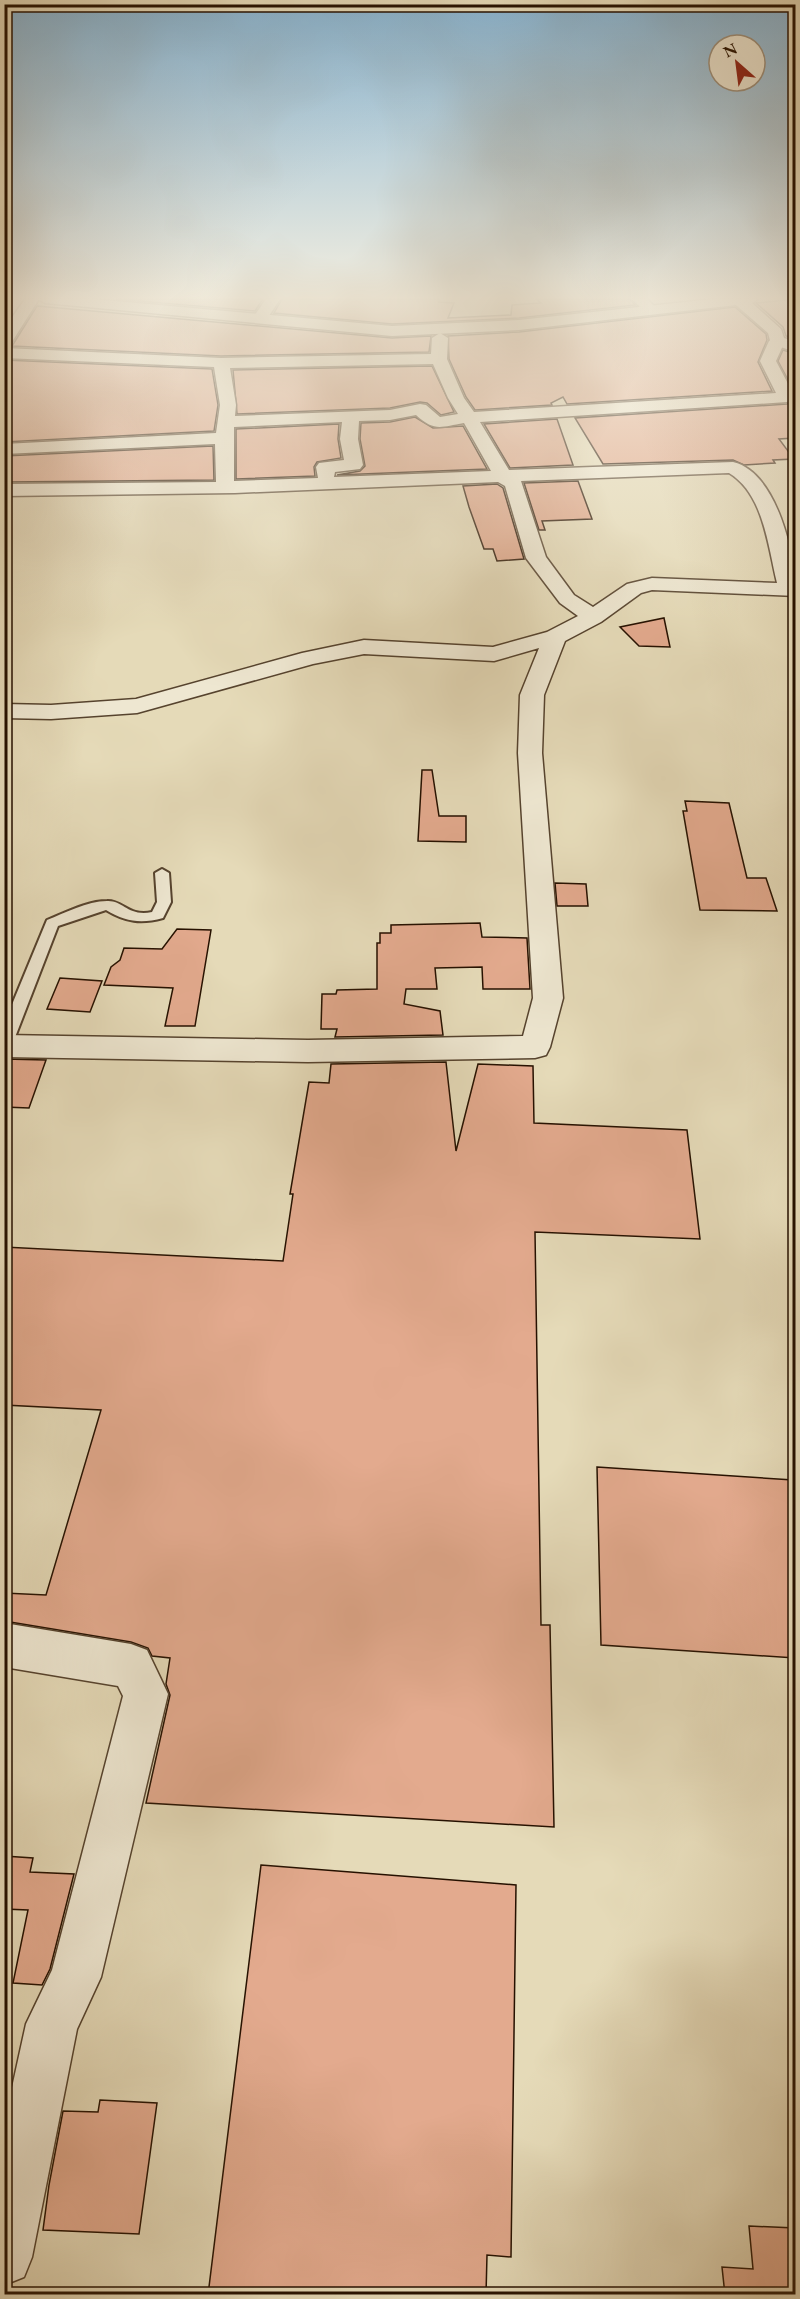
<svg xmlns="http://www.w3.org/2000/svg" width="800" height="2299" viewBox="0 0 800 2299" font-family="'EB Garamond',serif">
  <rect width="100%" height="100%" fill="#e5dab8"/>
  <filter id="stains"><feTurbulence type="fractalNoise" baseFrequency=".00333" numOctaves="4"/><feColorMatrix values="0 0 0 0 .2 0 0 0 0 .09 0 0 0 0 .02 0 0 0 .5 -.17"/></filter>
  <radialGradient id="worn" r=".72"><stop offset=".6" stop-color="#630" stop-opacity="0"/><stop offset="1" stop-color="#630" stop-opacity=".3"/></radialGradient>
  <g fill="#e3aa8e" stroke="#261100" stroke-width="1.5">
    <polygon points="116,299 263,299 255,311"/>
    <polygon points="282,299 440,299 439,302 454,303 448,318 511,315 512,305 541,303 536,299 630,299 635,305 519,318 392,324 274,313"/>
    <polygon points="795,299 795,339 786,336 783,327 756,303"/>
    <polygon points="37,306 392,338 431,336 429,352 221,356 12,346"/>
    <polygon points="735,307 766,334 767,340 758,362 772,391 567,404 563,397 551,403 552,405 475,410 466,397 449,359 448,336 519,332"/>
    <polygon points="783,350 795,354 795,393 778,361"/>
    <polygon points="4,360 212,369 218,405 214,431 4,442"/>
    <polygon points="432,366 454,412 441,415 427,403 420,402 390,408 237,414 233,370"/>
    <polygon points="795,399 795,438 779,439 794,459 773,460 775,463 744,465 733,460 603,464 575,418 787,404"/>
    <polygon points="415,417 433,428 463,426 487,469 337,475 360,471 365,466 360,439 361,423 390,422"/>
    <polygon points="557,419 573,465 510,468 484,424"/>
    <polygon points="339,424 338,439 341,458 317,462 314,467 315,476 236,479 236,429"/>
    <polygon points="213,446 214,480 4,482 4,456"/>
    <polygon points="578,481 592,519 542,521 545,530 539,530 524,483"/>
    <polygon points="497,484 503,488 524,559 497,561 493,549 484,549 469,507 463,486"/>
    <polygon points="664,618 670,647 639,646 620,627"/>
    <polygon points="422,770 432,770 439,816 466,816 466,842 418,841"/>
    <polygon points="685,801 729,803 747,878 766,878 777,911 700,910 683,811 687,811"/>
    <polygon points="555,883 586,884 588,906 557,906"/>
    <polygon points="480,923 482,937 527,938 530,989 483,989 482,967 435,968 437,989 406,989 404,1004 440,1011 443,1035 335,1037 337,1029 321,1029 322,994 336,994 337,990 377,989 377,943 380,943 380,933 391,933 391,925"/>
    <polygon points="177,929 211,930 195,1026 165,1026 173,988 104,985 111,967 120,960 124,948 162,949"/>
    <polygon points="60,978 102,981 90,1012 47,1009"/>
    <polygon points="4,1059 46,1060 29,1108 4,1107"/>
    <polygon points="446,1062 456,1151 478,1064 533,1066 534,1123 687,1130 700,1239 535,1232 541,1625 550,1625 554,1827 146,1803 170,1695 166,1684 170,1658 152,1656 148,1648 131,1642 4,1621 4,1593 46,1595 101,1410 4,1405 4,1247 283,1261 293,1194 290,1194 309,1082 329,1083 331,1064"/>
    <polygon points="597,1467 793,1480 795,1484 795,1658 601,1645"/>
    <polygon points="4,1856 33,1858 30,1872 74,1874 50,1969 42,1985 13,1983 28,1910 4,1909"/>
    <polygon points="261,1865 516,1885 511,2257 487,2255 486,2295 208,2295"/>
    <polygon points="100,2100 157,2103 139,2234 43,2230 49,2185 63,2111 98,2112"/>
    <polygon points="749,2226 795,2228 795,2295 725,2295 722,2267 753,2269"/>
  </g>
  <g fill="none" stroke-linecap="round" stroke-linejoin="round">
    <defs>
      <path id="service" d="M162,869L169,873L171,902L163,918C141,924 126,922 106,910L58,926L12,1045L4,1050V1024L47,920C65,913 87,901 107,901C123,900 128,917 152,912L157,902L155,873Z"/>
      <g id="minor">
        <polygon points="25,299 39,299 10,345 4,347 4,329"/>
        <polygon points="266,299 280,299 265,322 255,322 252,319"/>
        <polygon points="632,299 647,299 658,310 651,314 646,313"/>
        <path d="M440,333L448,338L447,359L464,398L474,412L776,393L760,361L769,341L777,336L785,341L776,361L795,397L787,402L480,422L509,470L733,462C777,472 796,557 796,596L652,590L641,593L601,622L565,641L544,695L542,753L563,998L550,1047L546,1055L535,1058L308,1062L4,1057V1035L308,1040L523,1036L533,998L518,753L520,695L539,648L494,661L364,654L313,664L137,713L51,719L4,718V704L51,705L136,699L302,653L364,640L493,647L547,632L578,616L560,603L526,558L505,486L498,482L235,493L4,496V484L216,482L215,444L4,454V444L216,433L220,405L214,367L4,358V348L221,358L431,354L432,338ZM433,364L448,398L458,414L440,417L426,405L420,404L390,410L235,416L236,405L230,368ZM416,415C435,432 440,427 464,423L491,471L334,477L335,472L360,469L363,465L358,439L359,421L390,420ZM342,422L340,439L344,460L319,463L316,467L318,478L234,481V427ZM729,473C764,494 768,547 777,583L652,578L627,584L593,607L574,595L546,557L521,481Z"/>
        <polygon points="4,1623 131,1644 147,1650 168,1694 101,1977 77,2029 32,2257 24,2277 4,2285 4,2124 26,2024 52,1970 123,1696 118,1686 4,1667"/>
      </g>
      <polygon id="tertiary" points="38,299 92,299 392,326 519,320 713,299 758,299 752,303 781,329 784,338 796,342 796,352 771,344 768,333 736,305 519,330 392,336 45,303"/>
    </defs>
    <use href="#service" stroke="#56432e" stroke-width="4"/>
    <use href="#minor" stroke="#56432e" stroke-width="3"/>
    <use href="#tertiary" stroke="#56432e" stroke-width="3"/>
    <use href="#service" fill="#eee7d1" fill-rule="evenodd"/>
    <use href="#minor" fill="#eee7d1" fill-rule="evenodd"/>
    <use href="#tertiary" fill="#eee7d1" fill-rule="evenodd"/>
  </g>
  <linearGradient id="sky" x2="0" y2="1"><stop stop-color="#88b6d5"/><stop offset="0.48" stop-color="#f3eedf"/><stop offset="1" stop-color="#f3eedf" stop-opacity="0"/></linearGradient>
  <rect width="800" height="621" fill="url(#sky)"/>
  <rect width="800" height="2299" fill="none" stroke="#e5dab8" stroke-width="24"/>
  <rect x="6" y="6" width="788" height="2287" fill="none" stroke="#261100" stroke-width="3"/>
  <rect x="12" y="12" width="776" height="2275" fill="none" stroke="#261100" stroke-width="1.5"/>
  <g transform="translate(737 63) rotate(332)"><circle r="28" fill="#eee7d1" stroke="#9e917d" stroke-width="1.5"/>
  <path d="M0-4.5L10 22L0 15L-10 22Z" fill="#8f2418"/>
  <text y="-9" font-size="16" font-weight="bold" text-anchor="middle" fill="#261100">N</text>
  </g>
  <rect width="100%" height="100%" filter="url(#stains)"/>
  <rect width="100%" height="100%" fill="url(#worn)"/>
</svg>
